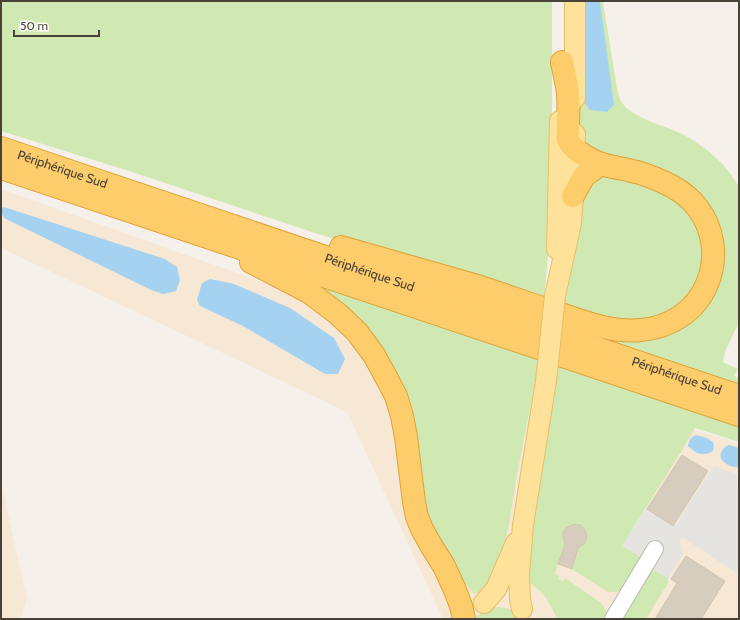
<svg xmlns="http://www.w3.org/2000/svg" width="740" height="620" viewBox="0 0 740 620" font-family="Cabin,sans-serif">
  <rect width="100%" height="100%" fill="#f5f1ea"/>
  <g fill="#f6e8d5">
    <polygon points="1,189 535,379 546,381 739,444 739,619 443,619 347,412 1,248"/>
    <polygon points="1,482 27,599 20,619 1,619"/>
  </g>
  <g fill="#d0e9b3">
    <polygon points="1,1 552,1 552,164 549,246 544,301 318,234 132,172 1,131"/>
    <path d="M577,1H603V2L617,89C618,93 619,98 621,101C631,119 668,126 686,136C707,148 727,165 739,187V322L725,352L723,362L738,369L734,376L739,378V385L562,327L607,337L709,300V208L594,154L581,139L579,118Z"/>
    <polygon points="606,172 622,173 686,204 708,250 704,278 678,310 628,325 565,311 562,298 584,189"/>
    <polygon points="287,275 538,357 536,377 516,480 509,525 504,545 497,560 497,565 485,590 474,594 460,577 431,534 396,385"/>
    <path d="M557,364L702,414L739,426V442L695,428C672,468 646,506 623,546L636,554L641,560L625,589L617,592H608L572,569L561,554L555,574L559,576L558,579L564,581L565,578L601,603L606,610V619H557C550,603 546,594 530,583V577L524,573Z"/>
    <polygon points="654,570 668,578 668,583 646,619 622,619 647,574"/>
    <path d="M499,607C509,608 515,611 522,619H474C482,611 487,608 499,607Z"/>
  </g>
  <polygon fill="#e6e4e1" points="714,466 739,475 737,483 739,484 739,575 682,537 679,543 683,554 668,578 654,570 641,560 636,554 622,546 645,508 675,526"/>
  <g fill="#a6d2f1">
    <polygon points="582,1 600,2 614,105 607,112 590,110 584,102"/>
    <polygon points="4,207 165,259 177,267 180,280 176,291 163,294 151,290 4,218 1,212 1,209"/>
    <polygon points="210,279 234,284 290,308 334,338 345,359 338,374 325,374 243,326 200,306 197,300 202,283"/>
    <path d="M696,435L707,438L713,442L714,446L713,451C703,457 696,454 688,446C689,440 690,438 696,435Z"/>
    <path d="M729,445L739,448V468C734,467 728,466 724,462C717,457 722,447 729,445Z"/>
  </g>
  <g fill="#d7cdbf" stroke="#d1c5b2">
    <polygon points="682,455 708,471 673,526 647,509"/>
    <polygon points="575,524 580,525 583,527 586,533 587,537 585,543 578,548 572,569 558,564 565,544 563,538 563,531 567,527"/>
    <polygon points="686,556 725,581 701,619 655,619 677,583 671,579"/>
  </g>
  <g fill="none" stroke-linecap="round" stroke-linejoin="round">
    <defs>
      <polyline id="minor" points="613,619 655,549"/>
      <g id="major">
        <polyline points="575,1 575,98"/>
        <polyline points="557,249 560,121"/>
        <polyline points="555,296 571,223 573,196 575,134"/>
        <polyline points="484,603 496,589 516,543"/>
        <polyline points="522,609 520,599 519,574 523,525 546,381"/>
      </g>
      <g id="highway">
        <path id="s1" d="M1,148L739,396"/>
        <polyline points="1,168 739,415"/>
        <polyline points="573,196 584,176 601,164"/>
        <path d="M341,247C385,260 430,272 474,285C502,294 530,304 558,313C585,322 612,333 641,330C669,328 696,311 707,284C718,258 714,229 697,207C683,189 661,180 640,173C627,169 614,168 602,164C592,161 572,150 568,140C567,137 568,132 568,129C568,118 569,105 568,94C567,83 564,73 562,62"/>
        <polyline points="251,262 309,292 338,314 357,332 374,355 385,375 396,396 402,416 406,437 414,502 417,517 422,529 432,547 444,566 455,590 461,606 464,619"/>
      </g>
    </defs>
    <use href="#minor" stroke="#c1b9ac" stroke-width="18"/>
    <use href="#major" stroke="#e5bf68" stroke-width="22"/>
    <use href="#highway" stroke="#dea23a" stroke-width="24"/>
    <use href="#minor" stroke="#fff" stroke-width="16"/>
    <use href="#major" stroke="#fee299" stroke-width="20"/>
    <use href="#highway" stroke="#fecd6b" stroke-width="22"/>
    <defs>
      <polyline id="major-bridge" points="546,381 555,296"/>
    </defs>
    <use href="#major-bridge" stroke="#e5bf68" stroke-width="22" stroke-linecap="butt"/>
    <use href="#major-bridge" stroke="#fee299" stroke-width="20"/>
  </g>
  <g text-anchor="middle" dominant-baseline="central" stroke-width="3" stroke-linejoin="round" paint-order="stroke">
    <g font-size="13" fill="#494238" stroke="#fff">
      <text stroke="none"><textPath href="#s1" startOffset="65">Périphérique Sud</textPath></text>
      <text stroke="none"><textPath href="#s1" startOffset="389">Périphérique Sud</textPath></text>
      <text stroke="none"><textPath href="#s1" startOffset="713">Périphérique Sud</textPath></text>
    </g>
  </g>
  <rect width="740" height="620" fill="none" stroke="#494238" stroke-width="4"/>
  <path d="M14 30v6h85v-6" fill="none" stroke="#494238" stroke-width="2"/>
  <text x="20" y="30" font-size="12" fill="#494238" stroke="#ffffff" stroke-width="3" paint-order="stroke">50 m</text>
</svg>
